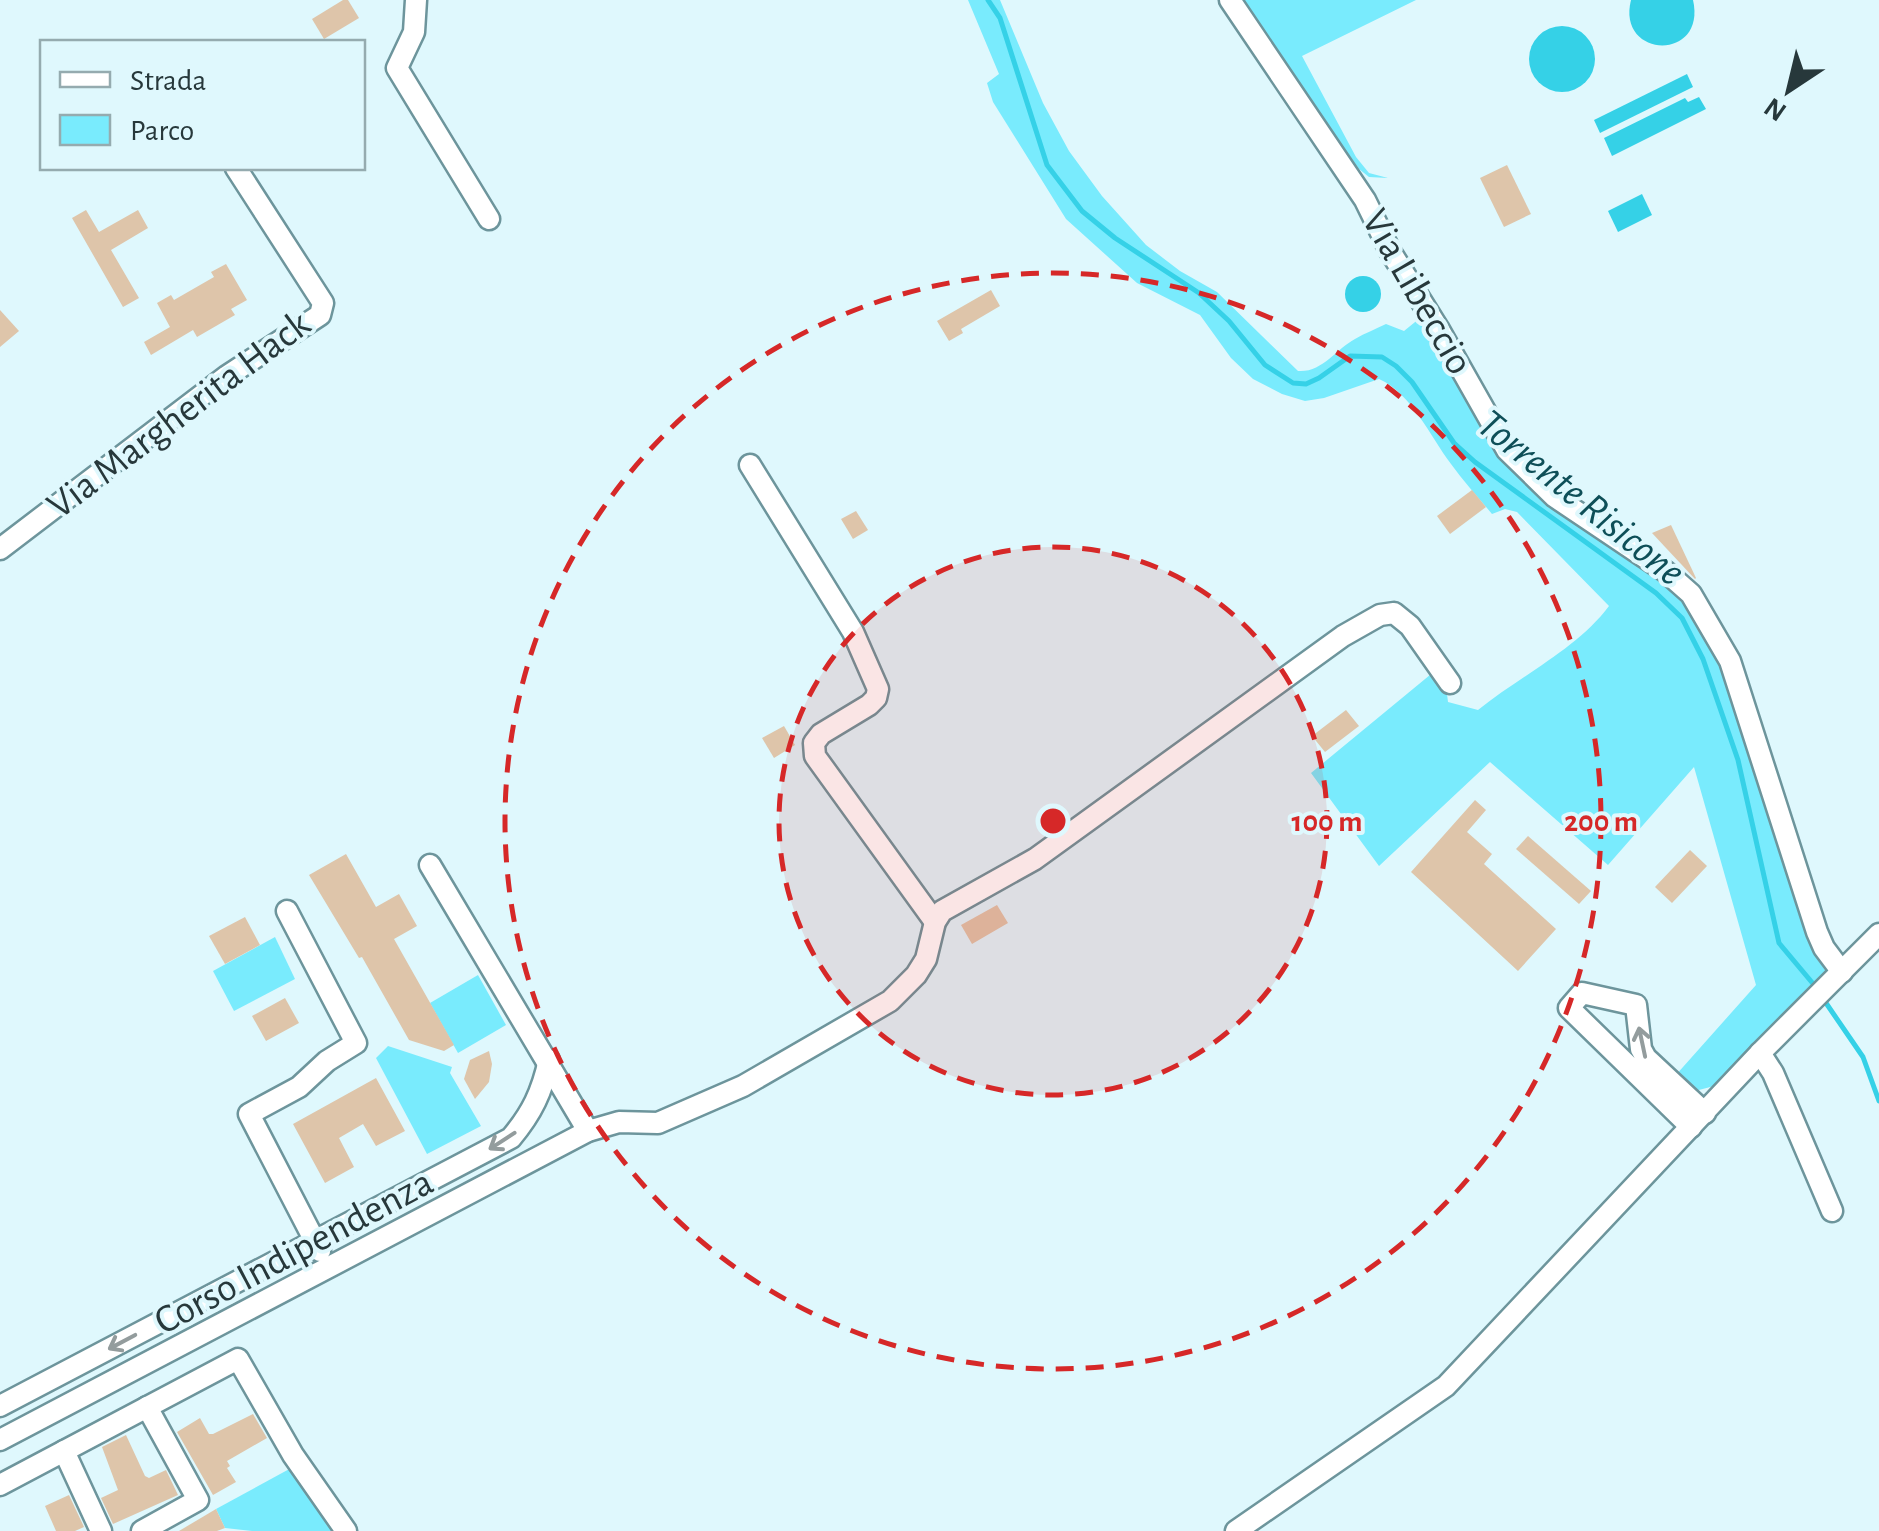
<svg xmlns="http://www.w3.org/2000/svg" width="1879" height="1531" viewBox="0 0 1879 1531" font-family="'Alegreya Sans',sans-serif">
  <rect width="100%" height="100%" fill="#dff8fd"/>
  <g fill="#79ebfd">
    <path d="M968,0H1000L1043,103L1069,151L1102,196L1146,245L1180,271L1217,292L1298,371C1322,373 1336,349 1355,339C1365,333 1376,329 1386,324L1404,331L1420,318L1451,365L1485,430L1685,600L1725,669L1813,947L1827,973L1718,1085L1695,1091L1675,1076L1756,985L1694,767L1608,865L1490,762L1379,866L1311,773L1436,670L1446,686L1448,702L1478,710C1520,676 1577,649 1609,606L1517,512L1505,509L1492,514C1478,497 1463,481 1451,464C1430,436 1412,394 1379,379L1324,398L1305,401L1282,394L1253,379L1231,358L1200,315L1137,283L1066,219L993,102L987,83L999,74Z"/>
    <polygon points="1237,0 1416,0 1302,56 1356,157 1369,173 1388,178 1369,177 1359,169"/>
    <polygon points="275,937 295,979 234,1011 213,971"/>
    <polygon points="478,975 506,1025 458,1053 430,1003"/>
    <polygon points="388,1046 452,1067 450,1073 481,1126 427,1154 376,1058"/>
    <polygon points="293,1467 338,1531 252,1531 225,1528 216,1509"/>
  </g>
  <g fill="#35d1e7">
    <path d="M1631,0H1693C1707,62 1616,59 1631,0Z"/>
    <circle cx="1562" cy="59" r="33"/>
    <polygon points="1687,74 1693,87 1600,133 1594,120"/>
    <polygon points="1699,97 1706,109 1612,156 1604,138 1685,98 1688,102"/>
    <polygon points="1642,194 1652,215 1618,232 1608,211"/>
    <circle cx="1363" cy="294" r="18"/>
  </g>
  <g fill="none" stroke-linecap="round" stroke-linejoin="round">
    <g stroke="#35d1e7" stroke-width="5">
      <polyline points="988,0 1000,18 1047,165 1082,211 1115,238 1199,293 1229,321 1265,365 1293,383 1306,384 1319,378 1350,356 1382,357 1396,366 1412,382 1454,443 1475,462 1656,593 1682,618 1703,659 1738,760 1779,943 1815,986"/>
      <polyline points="1826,1003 1863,1057 1879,1101"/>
    </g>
  </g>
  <g fill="#dec5aa">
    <polygon points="343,0 348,0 359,18 324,39 312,19"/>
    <polygon points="1507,165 1531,214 1504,227 1480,178"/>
    <polygon points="86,210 99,232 138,210 148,228 111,250 139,298 123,307 72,218"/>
    <polygon points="226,264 247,300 231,309 235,315 197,337 193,330 151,355 144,342 170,327 157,303 171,295 174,300 214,277 211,272"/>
    <polygon points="991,290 1000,306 961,329 963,333 949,341 937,321"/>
    <polygon points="0,310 19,331 0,347"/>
    <polygon points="1472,490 1486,507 1450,534 1437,516"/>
    <polygon points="856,511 868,530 853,539 841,519"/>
    <polygon points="1671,525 1696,578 1695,579 1652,533"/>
    <polygon points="1346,710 1359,726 1325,752 1312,736"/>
    <polygon points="784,726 795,745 774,758 762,738"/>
    <polygon points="1475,800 1486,810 1467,832 1492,854 1484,864 1556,929 1518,971 1411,872"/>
    <polygon points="1528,836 1591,891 1579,904 1516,849"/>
    <polygon points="1690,850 1707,866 1672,903 1655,887"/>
    <polygon points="346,854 376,907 399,894 417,926 394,939 454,1045 444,1051 409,1040 362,957 359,958 309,875"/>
    <polygon points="997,905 1008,923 972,944 961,925"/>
    <polygon points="245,917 260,945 225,964 209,936"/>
    <polygon points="285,998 299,1023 266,1041 252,1016"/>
    <polygon points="489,1051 492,1064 489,1082 475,1099 464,1079 470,1060"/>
    <polygon points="376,1078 405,1131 376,1146 363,1124 339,1138 354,1167 325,1183 293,1124"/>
    <polygon points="253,1414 267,1438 227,1461 230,1466 227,1468 236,1482 213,1495 177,1432 200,1418 209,1434 213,1434"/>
    <polygon points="126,1435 145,1476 149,1478 166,1470 178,1495 113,1524 101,1498 118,1490 102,1447"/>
    <polygon points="69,1495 84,1527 75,1531 56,1531 45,1506"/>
    <polygon points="216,1509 225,1528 217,1531 179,1531"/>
  </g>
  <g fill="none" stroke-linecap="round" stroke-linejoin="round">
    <defs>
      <g id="minor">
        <polyline points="416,0 414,32 397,68 489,219"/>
        <polyline points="1230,0 1365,200 1390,251 1438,328 1507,450 1555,497 1665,571 1691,594 1730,661 1817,932 1824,948 1842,972"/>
        <polyline points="750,465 853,632 878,689 876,698 869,705 821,734 814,743 815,756 935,922"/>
        <polyline points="0,549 227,376 320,315 323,303 236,168"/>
        <polyline points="430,865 588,1131"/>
        <polyline points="287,911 356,1043 327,1061 299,1087 249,1114 320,1251"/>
        <polyline points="1760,1053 1773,1073 1832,1211"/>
        <polyline points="1691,1127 1569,1008 1582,993 1636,1005 1641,1049 1646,1058 1705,1113"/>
        <path d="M0,1406L511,1138C532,1113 542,1092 549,1060"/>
        <polyline points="0,1440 588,1131 619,1122 658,1123 743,1086 890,1001 916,975 926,959 935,922 942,911 1035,859 1343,636 1380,615 1394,613 1410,626 1450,683"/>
        <polyline points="64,1451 101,1531"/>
        <polyline points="0,1485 238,1359 293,1455 346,1531"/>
        <polyline points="142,1531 198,1500 147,1407"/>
        <polyline points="1236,1531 1446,1386 1760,1053 1879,934"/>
      </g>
    </defs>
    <use href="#minor" stroke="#6d959c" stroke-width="25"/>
    <use href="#minor" stroke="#fff" stroke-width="20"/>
  </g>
  <defs><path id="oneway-shaft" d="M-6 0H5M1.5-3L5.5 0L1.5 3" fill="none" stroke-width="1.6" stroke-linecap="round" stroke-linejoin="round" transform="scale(2.5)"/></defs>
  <g stroke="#939c9d">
    <use href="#oneway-shaft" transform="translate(1642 1042) rotate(-102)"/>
    <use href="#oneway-shaft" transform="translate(502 1141) rotate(147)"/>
    <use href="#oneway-shaft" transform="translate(122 1342) rotate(152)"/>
  </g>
  <circle cx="1053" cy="821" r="274" fill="#d62828" fill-opacity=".12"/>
  <g fill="none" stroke="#d62828" stroke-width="5" stroke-dasharray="18 12">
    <circle cx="1053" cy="821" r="274"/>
    <circle cx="1053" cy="821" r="548"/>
  </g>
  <g text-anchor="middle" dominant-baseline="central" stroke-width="8" stroke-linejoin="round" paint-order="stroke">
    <g font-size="40" fill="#27383b" stroke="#dff8fd">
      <text transform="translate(1417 292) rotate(60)">Via Libeccio</text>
      <text transform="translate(179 415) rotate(-37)">Via Margherita Hack</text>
      <text transform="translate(294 1252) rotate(-28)">Corso Indipendenza</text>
    </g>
    <g font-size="42" font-style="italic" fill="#0e4f58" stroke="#dff8fd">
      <text transform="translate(1581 498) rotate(39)">Torrente Risicone</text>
    </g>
  </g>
  <circle cx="1053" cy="821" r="15" fill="#d62828" stroke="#dff8fd" stroke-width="5"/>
  <g font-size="30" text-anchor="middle" font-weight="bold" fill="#d62828" stroke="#dff8fd" stroke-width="8" stroke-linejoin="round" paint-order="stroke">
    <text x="1327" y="831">100 m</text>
    <text x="1601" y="831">200 m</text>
  </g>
  <rect x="40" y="40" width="325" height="130" fill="#dff8fd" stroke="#95abaf" stroke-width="2.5"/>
  <rect x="60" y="72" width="50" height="15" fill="#ffffff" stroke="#95abaf" stroke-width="2.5"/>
  <text x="130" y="90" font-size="30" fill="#27383b">Strada</text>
  <rect x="60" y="115" width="50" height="30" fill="#79ebfd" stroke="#95abaf" stroke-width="2.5"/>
  <text x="130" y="140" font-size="30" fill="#27383b">Parco</text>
  <g transform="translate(1789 90) rotate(215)" stroke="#dff8fd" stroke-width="8" paint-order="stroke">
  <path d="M0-8L18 38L0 25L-18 38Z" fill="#27383b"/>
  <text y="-15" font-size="28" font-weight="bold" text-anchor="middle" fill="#27383b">N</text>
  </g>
</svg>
